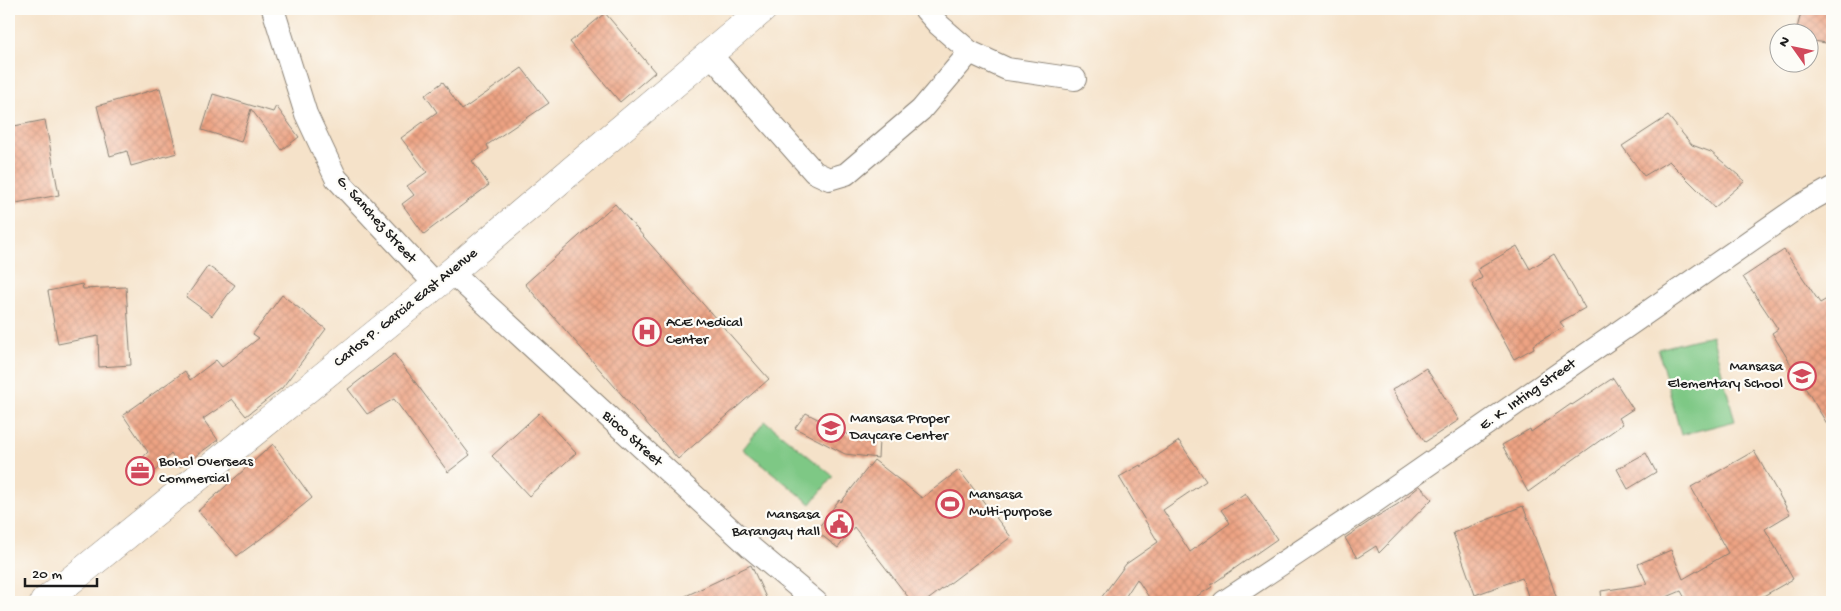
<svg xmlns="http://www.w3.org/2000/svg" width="1841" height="611" viewBox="0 0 1841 611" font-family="'Gochi Hand',sans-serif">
  <defs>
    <pattern id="building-cross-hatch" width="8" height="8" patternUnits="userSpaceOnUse" patternTransform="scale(1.25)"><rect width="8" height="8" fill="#eda383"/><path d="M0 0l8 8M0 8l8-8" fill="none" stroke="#cb8c71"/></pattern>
  </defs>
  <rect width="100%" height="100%" fill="#fdfcf7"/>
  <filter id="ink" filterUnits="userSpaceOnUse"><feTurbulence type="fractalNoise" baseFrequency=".02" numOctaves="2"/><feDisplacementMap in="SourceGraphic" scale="10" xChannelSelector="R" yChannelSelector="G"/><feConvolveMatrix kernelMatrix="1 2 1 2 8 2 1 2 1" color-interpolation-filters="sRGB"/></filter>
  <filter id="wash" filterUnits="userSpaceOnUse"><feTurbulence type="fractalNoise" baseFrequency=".0096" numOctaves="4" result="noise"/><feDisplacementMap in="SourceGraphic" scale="20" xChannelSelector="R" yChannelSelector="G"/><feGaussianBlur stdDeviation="1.12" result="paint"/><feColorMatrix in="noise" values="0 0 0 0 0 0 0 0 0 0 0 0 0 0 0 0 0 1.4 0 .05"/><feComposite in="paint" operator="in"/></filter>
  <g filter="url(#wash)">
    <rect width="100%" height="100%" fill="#f5e2c9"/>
    <g fill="#7ec885" stroke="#4d7250">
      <polygon points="1712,335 1735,421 1681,435 1658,349"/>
      <polygon points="765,421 833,476 811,504 743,449"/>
    </g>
    <g id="blocks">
      <g fill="url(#building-cross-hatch)">
        <polygon points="1802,9 1832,9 1832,44 1808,40 1808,32 1796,32"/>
        <polygon points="605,13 655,72 620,102 570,42"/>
        <polygon points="522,68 549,103 487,145 489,149 472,161 489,185 424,234 402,204 414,195 407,186 427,172 401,138 437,112 425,95 443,82 462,110"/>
        <polygon points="160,88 177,153 131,166 127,151 110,156 97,106"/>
        <polygon points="213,94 273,112 276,106 299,137 282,150 251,109 241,142 202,130"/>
        <polygon points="1668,116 1692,145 1711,152 1745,181 1714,208 1700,192 1669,161 1644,176 1622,146"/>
        <polygon points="45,120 59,195 16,203 9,167 9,127"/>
        <polygon points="615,204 769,379 678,459 525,284"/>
        <polygon points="1517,246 1530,269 1554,254 1585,308 1560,322 1564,327 1533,345 1534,348 1514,359 1472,284 1482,278 1478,269"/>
        <polygon points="1784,250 1820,303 1832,296 1832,432 1772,333 1778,329 1743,277"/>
        <polygon points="208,266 235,285 212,316 186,297"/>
        <polygon points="82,284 83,289 126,287 131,365 99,367 98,336 58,344 48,291"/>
        <polygon points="282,295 326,329 282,388 246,416 232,399 203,419 218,440 180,467 171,454 141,486 131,470 148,452 123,415 185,371 190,380 216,360 222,367 259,338 253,334"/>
        <polygon points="394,354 470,455 448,472 394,399 367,414 348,389"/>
        <polygon points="1426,368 1459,420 1425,442 1392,390"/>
        <polygon points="1613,378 1633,409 1619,418 1623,424 1528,492 1502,445 1530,429 1531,432 1571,404 1572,405"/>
        <polygon points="539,413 576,453 529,496 492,456"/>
        <polygon points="806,413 849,435 879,440 878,458 845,454 795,428"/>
        <polygon points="1179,441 1206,481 1163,510 1190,552 1230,523 1221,510 1245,493 1277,539 1211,585 1212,587 1187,602 1152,602 1137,579 1122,602 1098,602 1126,564 1158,542 1119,477 1140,465 1141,467"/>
        <polygon points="273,444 312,498 274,529 237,556 198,511"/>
        <polygon points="1754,451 1790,514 1765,529 1793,579 1753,602 1687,602 1681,591 1655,602 1602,602 1601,591 1647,584 1638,564 1671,550 1683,579 1728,553 1691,487"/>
        <polygon points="1646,453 1656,472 1628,489 1617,469"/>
        <polygon points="874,460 922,498 959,470 1011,537 925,602 912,602 854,527 838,548 816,531 839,500 841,502"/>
        <polygon points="1420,486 1432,499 1379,553 1376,546 1357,558 1345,538 1376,517 1398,504"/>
        <polygon points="1523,506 1544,561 1558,602 1530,602 1522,578 1475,595 1453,533"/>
        <polygon points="751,565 768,602 673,602"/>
      </g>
    </g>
  </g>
  <g filter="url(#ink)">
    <use href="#blocks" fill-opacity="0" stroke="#887f72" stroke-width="1"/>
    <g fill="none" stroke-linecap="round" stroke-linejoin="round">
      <defs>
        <g id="street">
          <polyline points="273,9 306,114 336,178 436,285"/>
          <polyline points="925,9 939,25 970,52 1007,69 1075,79"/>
          <polyline points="710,54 814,172 829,179 846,174 921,110 970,52"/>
          <polyline points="451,272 749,546 816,602"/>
          <polyline points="1224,602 1370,505 1800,206 1832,188"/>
        </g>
        <polyline id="secondary" points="44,602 436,285 763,9"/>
      </defs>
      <use href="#street" stroke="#887f72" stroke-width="24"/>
      <use href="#secondary" stroke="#887f72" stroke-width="29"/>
      <use href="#street" stroke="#fff" stroke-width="22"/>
      <use href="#secondary" stroke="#fff" stroke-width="28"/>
    </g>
  </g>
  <defs>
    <symbol id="hospital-ring" viewBox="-11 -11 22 22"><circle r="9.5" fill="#fdfcf7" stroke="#d1495b" stroke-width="1.5"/><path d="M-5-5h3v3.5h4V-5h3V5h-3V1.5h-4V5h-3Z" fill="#d1495b"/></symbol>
    <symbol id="school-ring" viewBox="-11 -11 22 22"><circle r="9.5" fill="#fdfcf7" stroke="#d1495b" stroke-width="1.5"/><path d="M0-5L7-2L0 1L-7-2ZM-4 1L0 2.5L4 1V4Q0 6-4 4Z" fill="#d1495b"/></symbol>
    <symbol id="office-ring" viewBox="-11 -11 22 22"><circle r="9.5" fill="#fdfcf7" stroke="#d1495b" stroke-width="1.5"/><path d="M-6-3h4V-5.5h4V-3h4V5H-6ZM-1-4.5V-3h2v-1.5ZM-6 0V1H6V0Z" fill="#d1495b"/></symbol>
    <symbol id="stadium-ring" viewBox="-11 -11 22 22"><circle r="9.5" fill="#fdfcf7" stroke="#d1495b" stroke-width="1.5"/><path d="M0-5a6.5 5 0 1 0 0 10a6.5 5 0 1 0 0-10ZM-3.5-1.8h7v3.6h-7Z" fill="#d1495b"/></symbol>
    <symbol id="civic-ring" viewBox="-11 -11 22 22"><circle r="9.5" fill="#fdfcf7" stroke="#d1495b" stroke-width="1.5"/><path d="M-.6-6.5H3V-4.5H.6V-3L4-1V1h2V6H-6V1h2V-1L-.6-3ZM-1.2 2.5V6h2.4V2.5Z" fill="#d1495b"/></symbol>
  </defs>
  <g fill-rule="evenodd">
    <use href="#hospital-ring" x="631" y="316" width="32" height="32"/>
    <use href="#school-ring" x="1786" y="360" width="32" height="32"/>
    <use href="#school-ring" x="815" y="412" width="32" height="32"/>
    <use href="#office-ring" x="124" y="455" width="32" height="32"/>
    <use href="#stadium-ring" x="934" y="488" width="32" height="32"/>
    <use href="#civic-ring" x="823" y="508" width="32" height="32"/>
  </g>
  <g text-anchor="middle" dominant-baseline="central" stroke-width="4.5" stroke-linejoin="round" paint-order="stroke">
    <g font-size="15" fill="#1c1c1c" stroke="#fdfcf7">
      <text transform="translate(376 220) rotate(48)">G. Sanchez Street</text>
      <text transform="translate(406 308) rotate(-39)">Carlos P. Garcia East Avenue</text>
      <text transform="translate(1528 395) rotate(-35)">E. K. Inting Street</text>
      <text transform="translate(632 439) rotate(42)">Bioco Street</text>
    </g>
    <g font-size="15" fill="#1c1c1c" stroke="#fdfcf7" text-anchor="start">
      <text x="666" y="323">ACE Medical<tspan x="666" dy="17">Center</tspan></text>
      <text x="1783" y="367" text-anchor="end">Mansasa<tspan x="1783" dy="17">Elementary School</tspan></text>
      <text x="850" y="419">Mansasa Proper<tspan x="850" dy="17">Daycare Center</tspan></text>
      <text x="159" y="462">Bohol Overseas<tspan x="159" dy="17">Commercial</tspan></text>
      <text x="969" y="495">Mansasa<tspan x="969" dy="17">Multi-purpose</tspan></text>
      <text x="820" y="515" text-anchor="end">Mansasa<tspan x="820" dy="17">Barangay Hall</tspan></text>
    </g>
  </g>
  <rect width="1841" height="611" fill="none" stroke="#fdfcf7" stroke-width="30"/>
  <g transform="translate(1794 48) rotate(303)"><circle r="24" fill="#fdfcf7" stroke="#a3a29f"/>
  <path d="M0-4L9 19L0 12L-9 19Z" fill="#d1495b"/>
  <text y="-8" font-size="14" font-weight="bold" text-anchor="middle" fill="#1c1c1c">N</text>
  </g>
  <path d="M25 578v8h72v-8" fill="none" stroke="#1c1c1c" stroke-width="2.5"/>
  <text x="32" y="578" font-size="15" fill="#1c1c1c" stroke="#fdfcf7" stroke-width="4" paint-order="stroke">20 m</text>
</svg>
